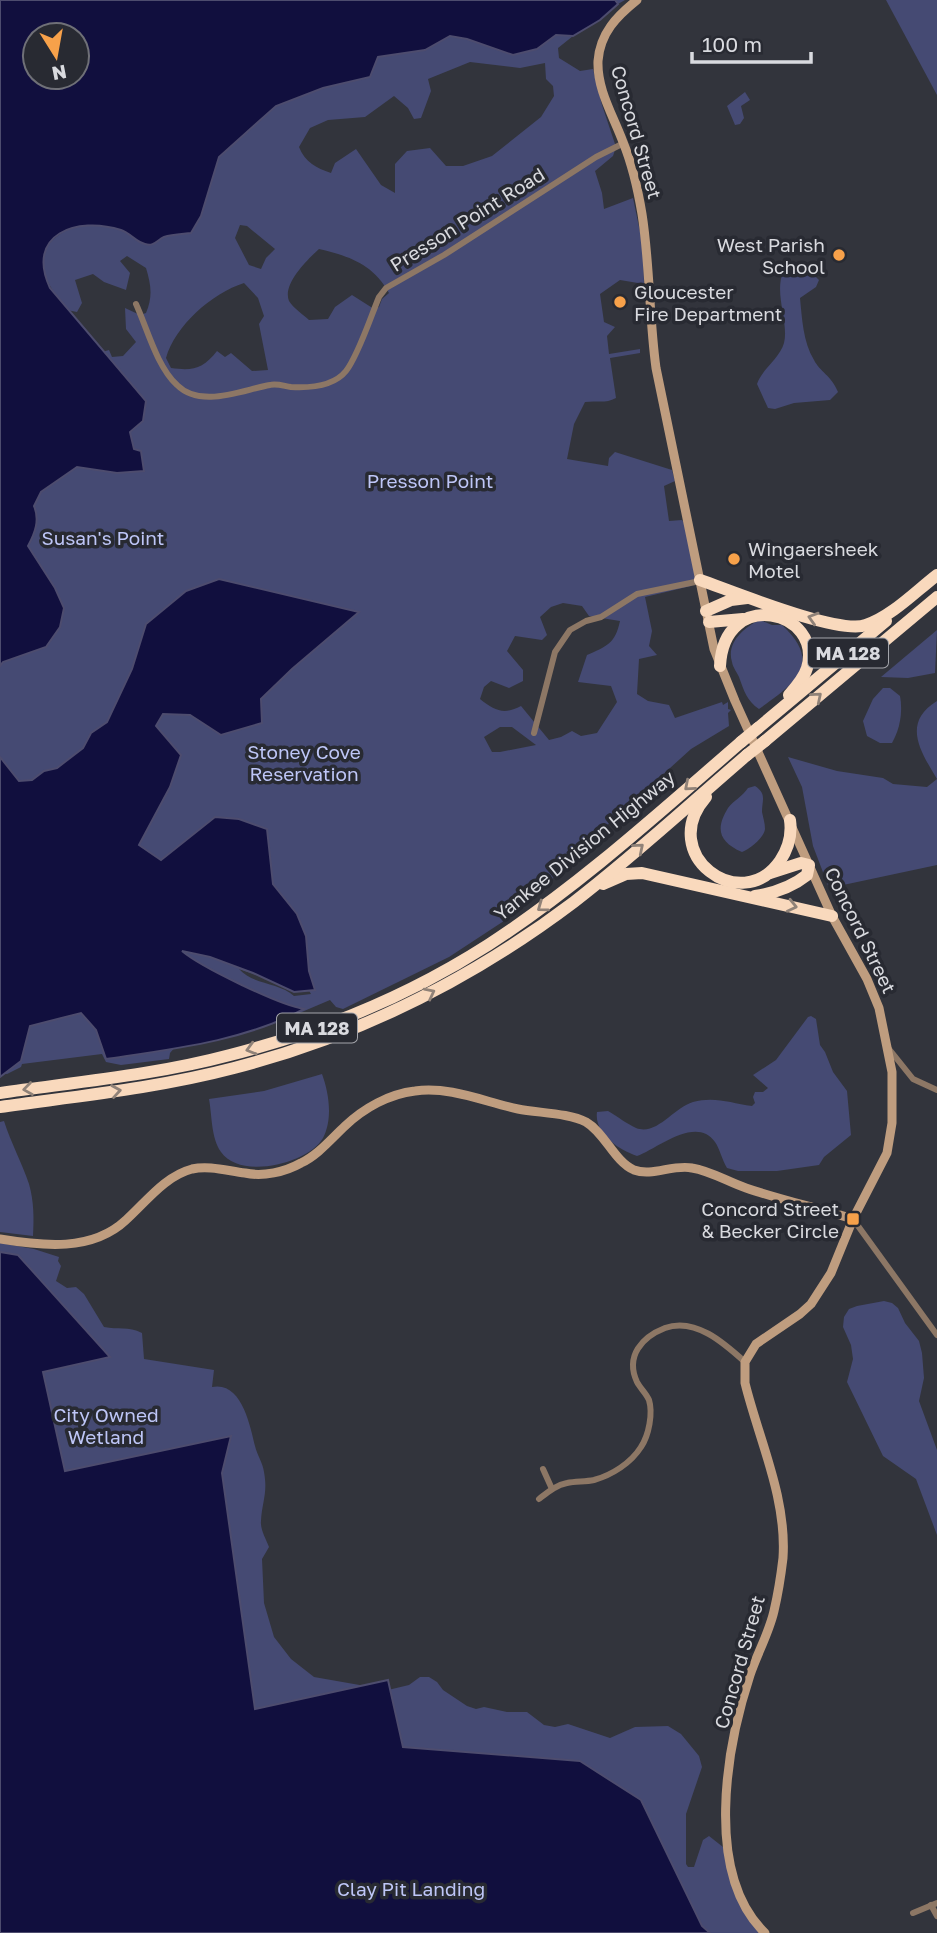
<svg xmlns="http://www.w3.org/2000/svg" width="937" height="1933" viewBox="0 0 937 1933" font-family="'Golos Text',sans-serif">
  <rect width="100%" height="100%" fill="#32343c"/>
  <g fill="#454a73" fill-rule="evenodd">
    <path d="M0,0H625L618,4L616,2L556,34L573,36L558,48L559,58L580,71L593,69L602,105L616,147L613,156L595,171L602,193L604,209L633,198L643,246L644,284L620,280L600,294L604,322L615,327L607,336L609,354L640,349V353L610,358L616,398C605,404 597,400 585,402L574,424L567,459L608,466L609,458L615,452L672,470L675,481L664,486L669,521L682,520L685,524L695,577L691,586L645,597L652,631L649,646L657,655L639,659L637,694L648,701L669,705L675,718L722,702L723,705L728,702V709L731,710L728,713L729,726L691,749L572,857L547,885L516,913L449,957L343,1009L336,1007L330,1000L297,1014L293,1012L182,1039L170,1053L169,1059L121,1065L106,1062L102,1054L22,1064L21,1067L7,1074L0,1073V875L31,792L0,771V649L26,555L32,504L92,355L109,350L112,357L123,356L136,342L126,329L125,308L140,315L146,313C153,296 151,285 146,268L127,256L120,261L130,273L126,290L104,282L93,274L75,280L82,303L77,312L67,310C41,277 26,250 72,227ZM35,35H77V77H35ZM470,62L520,68L545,63L546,79L553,86L554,96L541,117L492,156L463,166H446L430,148L407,151L395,164V193L381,185L356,149L335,163L331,173C316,168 305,162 299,147L310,128L328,120L365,117L394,96L408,108L414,119L421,118L431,91L428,79ZM240,225L247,226L275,249L266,258L261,269L249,265L235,238ZM319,249C349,256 373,264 389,293L382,299L379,307L374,309L352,295L335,307L328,319L309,320C304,315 293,308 289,301C282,284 308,259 319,249ZM244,283L258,298L264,316L259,324L268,370L252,371L231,353L225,357L217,351C203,369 193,371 171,368L166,358C175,326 212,293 244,283ZM563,603L582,606L589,616L620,621C615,644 607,646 587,655L578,682L611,686L617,702L597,733L581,736L572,731L561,737L549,740L521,706C504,715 495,711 480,699L484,687L491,681L509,688L523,681V670L507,651L515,636L542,640L547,635L540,617L551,607ZM500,727H512L536,745L500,752H492L484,737ZM239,969L254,974L307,987L311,994L294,996C279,982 253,985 239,969Z"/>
    <polygon points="886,0 937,0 937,95"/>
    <polygon points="745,92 750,100 741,106 744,118 740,124 735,125 727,106"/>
    <path d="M794,269L813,274L819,280L816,287L800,298C802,318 803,342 814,360C820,372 831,375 838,392L830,400L794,403L775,409L768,408L757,384C762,369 780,358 784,343C789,323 774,294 783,272Z"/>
    <path d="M760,620L772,625H782C824,664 794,684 759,709C747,701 744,691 739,677C737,672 733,668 732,662C726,643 744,627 760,620Z"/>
    <polygon points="937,630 935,673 908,678 881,677"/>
    <path d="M883,688H890L900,696C903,712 900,729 892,743H880L867,736L863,721L873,699Z"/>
    <path d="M937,701V865L829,888L813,846L802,787L788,757L837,771L883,778L893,784L927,787L937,779C921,752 901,723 937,701Z"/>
    <path d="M755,786C767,794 762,800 762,812C763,817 765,823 765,829C764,838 750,849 742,852C719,842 715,829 728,808C733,801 743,796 748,788Z"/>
    <path d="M811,1016L816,1019L820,1045L825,1052L833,1072L847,1091L851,1135L824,1157L819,1165L777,1171H738L727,1168C722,1160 720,1149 715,1142C696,1115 657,1149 637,1156C619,1150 594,1134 597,1112L608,1111C617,1116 627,1124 636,1128C657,1136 673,1108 693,1102C714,1096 731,1103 752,1106L755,1103L753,1097L755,1092H763L768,1088L753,1075L776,1060L808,1017Z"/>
    <path d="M322,1074C329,1093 333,1119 323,1138C308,1164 240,1180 221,1152C211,1138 212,1115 209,1099L264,1091Z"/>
    <path d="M4,1121C11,1143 22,1163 29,1184C34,1201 34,1219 33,1236L0,1232V1122Z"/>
    <path d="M0,1243L34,1249L59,1257L58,1261L61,1266L56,1281L67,1288L76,1287L84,1294L104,1327C118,1330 128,1326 142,1333L144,1359L214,1370L212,1387C242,1381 250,1426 255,1446C257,1455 263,1463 264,1472C268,1493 262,1502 261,1521C260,1529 266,1539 269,1547L262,1559L264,1603L274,1637L291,1659L314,1677L388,1690L409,1685L420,1677H429L437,1682L443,1690L467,1706L476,1709L484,1707L507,1712H527L544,1725L555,1727L568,1724L610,1738L635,1727L668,1726L681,1734L699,1756L702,1767L686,1814V1864L688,1867H694L703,1840L709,1836L723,1847L751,1921L759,1933H0Z"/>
    <polygon points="884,1301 892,1303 898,1308 905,1323 919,1341 922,1353 924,1378 919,1401 937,1450 937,1535 916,1479 883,1456 847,1382 853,1359 851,1345 843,1327 844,1317 849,1309 857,1306"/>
  </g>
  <g fill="#110f3e" stroke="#4d4c6e" stroke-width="2" fill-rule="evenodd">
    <path d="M0,0H615L618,4L600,20L573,36L556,35L537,49L513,55L467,39L450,36L425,50L378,57L370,77L323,88L276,106L219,157L201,216L191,233C183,234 172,234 164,237C157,240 154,247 145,244C136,242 130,233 121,230C77,216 25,234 50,288L146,401L143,421L130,432L134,449L141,451L144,471L117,473L77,467L41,492L34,506C40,520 35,533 28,546L55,588L64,608L60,627L46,647L3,662L0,666ZM35,35H77V77H35Z"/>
    <path d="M219,579L359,612L292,669L261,699L262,723L221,735L190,715L163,714L156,726L181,755L170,787L139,845L161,860L215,817L239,819L267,829L273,884L297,914L306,936L309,971L315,990L294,992L253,973L210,957L182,951C201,967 279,1005 304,1009C245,1041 173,1049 106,1059L96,1030L81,1013L30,1026L21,1061L0,1077V757L19,781L32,780L44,771L57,768L83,748L91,733L107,722L132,669L146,624L186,591Z"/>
    <polygon points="0,1252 18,1255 110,1357 43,1372 65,1471 231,1436 222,1473 255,1709 388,1680 403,1747 580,1761 641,1800 702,1926 710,1933 0,1933"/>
  </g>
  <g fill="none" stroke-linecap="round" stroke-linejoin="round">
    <g stroke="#8d7765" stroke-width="6">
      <path d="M136,304C147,328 157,367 177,385C201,409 242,390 270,385C276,383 284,386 291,387C309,388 334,386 346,371C358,356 371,316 379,297L386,288L444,255L596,157L624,143"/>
      <polyline points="534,733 555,652 570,630 586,621 601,617 637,594 700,581"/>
      <polyline points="889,1049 913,1079 937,1090"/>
      <polyline points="853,1219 937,1335"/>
      <polyline points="543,1469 552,1489"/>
      <path d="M539,1499C548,1492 556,1485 567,1483C576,1481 585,1482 594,1480C612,1475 631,1463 641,1447C649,1435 653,1413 649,1400C646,1393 640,1388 637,1382C625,1356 642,1337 665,1328C695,1317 724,1343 745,1362"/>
      <polyline points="931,1905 937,1916"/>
      <polyline points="913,1913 937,1903"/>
    </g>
    <g stroke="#bf9d7f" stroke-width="9">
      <path d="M637,0C617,16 600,33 598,61C597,90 613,115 623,142C632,164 638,190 642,214C650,265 649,317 656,368L714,649L735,701L832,916L867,979L879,1008L892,1072V1123L887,1153L853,1219L831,1273L811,1304L800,1314L756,1344L745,1362V1383C759,1440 787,1498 783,1558C781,1575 778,1594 774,1611C769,1633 757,1654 750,1675C726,1748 704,1874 765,1933"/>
      <path d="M0,1239C42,1246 92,1252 126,1220C146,1202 165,1176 192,1169C209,1165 228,1171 245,1173C263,1177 285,1172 301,1163C318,1155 331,1139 345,1126C364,1108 389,1094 415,1091C450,1086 485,1102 518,1109C538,1113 569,1113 586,1122C605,1133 614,1161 634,1170C652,1177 673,1164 692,1168C711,1171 728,1182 746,1188C781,1200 818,1208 853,1219"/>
    </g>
    <g stroke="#f9d9bd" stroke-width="12">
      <path d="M700,580C732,591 838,635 866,625C892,616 915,592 937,575"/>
      <polyline points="706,611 731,600 747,598"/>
      <polyline points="709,622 743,619"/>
      <path d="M720,666C724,586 824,611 807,668C804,678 796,687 789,695"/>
      <polyline points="758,728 886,621"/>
      <polyline points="765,741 937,597"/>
      <path d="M706,797C656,854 741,917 780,861C788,849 792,834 790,820"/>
      <polyline points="603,884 626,874 642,873 832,916"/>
      <path d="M755,896C775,893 792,887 807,875L809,865L801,863L770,873"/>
      <path d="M0,1093C77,1082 155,1075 230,1055C320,1032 410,995 488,945C579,886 660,812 741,742"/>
      <path d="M0,1107C78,1096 158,1088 234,1068C358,1036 472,979 574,902C634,856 690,804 747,755"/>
    </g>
    <g stroke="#f9d9bd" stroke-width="12">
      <polyline points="741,742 758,728"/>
      <polyline points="747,755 765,741"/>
    </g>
  </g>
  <defs><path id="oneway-chevron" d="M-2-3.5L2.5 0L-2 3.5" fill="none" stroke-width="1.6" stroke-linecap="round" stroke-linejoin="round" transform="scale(1.75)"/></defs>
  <g stroke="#908278">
    <use href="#oneway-chevron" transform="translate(813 618) rotate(-163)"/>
    <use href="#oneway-chevron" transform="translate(817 697) rotate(-40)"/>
    <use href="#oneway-chevron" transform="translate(689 786) rotate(139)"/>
    <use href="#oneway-chevron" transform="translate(639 848) rotate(-40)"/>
    <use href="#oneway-chevron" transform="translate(792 906) rotate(13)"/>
    <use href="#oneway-chevron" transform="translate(542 907) rotate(144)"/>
    <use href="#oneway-chevron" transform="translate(430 993) rotate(-27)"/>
    <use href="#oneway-chevron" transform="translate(251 1049) rotate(164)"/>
    <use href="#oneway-chevron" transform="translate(28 1089) rotate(172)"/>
    <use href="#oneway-chevron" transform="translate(116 1091) rotate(-9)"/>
  </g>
  <g fill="#f7a14a" stroke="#282a32" stroke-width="2.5">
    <circle cx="839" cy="255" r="7"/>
    <circle cx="620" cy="302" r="7"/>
    <circle cx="734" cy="559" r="7"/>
    <rect x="846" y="1212" width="14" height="14" rx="3.5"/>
  </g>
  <g text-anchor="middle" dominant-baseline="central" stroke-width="7" stroke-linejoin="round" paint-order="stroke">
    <g fill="#282a32" stroke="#a4a5ab" stroke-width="2">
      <rect x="808" y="638.5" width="80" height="29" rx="5"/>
      <rect x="277" y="1013.5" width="80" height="29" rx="5"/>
    </g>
    <g font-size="18" font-weight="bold" fill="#d9dadf">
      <text x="848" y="653">MA 128</text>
      <text x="317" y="1028">MA 128</text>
    </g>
    <g font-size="19" fill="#d9dadf" stroke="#282a32">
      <text transform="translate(637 132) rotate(74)">Concord Street</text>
      <text transform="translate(467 219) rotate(-32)">Presson Point Road</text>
      <text transform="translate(584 845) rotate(-39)">Yankee Division Highway</text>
      <text transform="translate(861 930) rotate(64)">Concord Street</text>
      <text transform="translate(739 1662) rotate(-74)">Concord Street</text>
    </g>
    <g font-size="19" fill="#d9dadf" stroke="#282a32" text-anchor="end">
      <text x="825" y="244">West Parish<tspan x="825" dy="22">School</tspan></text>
      <text x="634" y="291" text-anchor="start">Gloucester<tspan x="634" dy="22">Fire Department</tspan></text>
      <text x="748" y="548" text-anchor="start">Wingaersheek<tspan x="748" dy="22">Motel</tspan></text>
      <text x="839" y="1208">Concord Street<tspan x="839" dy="22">&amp; Becker Circle</tspan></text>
    </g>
    <g font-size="19" fill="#bec6f7" stroke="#282a32">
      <text x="430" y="480">Presson Point</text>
      <text x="103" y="537">Susan's Point</text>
      <text x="304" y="751">Stoney Cove<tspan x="304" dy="22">Reservation</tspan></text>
      <text x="106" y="1414">City Owned<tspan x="106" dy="22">Wetland</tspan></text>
      <text x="411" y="1888">Clay Pit Landing</text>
    </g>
  </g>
  <g transform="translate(56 56) rotate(169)"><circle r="33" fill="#282a32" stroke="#6f7077" stroke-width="2"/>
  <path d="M0-5L12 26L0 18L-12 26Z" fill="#f7a14a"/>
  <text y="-10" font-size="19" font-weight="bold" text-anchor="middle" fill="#d9dadf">N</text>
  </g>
  <path d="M692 52v10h119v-10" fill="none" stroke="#d9dadf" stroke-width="3.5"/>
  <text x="702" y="52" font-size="21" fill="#d9dadf" stroke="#282a32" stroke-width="5" paint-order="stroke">100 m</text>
</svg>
